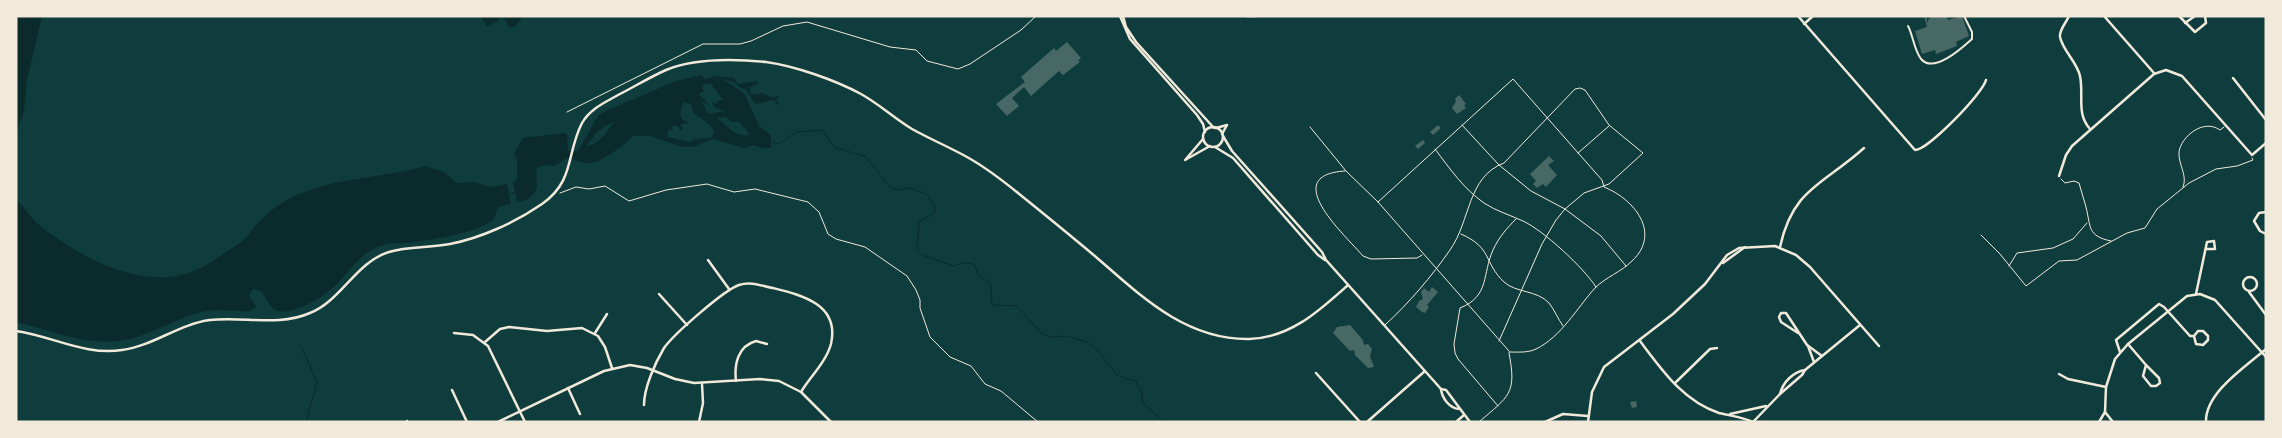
<svg xmlns="http://www.w3.org/2000/svg" width="2282" height="438" viewBox="0 0 2282 438" font-family="'Playfair Display',serif">
  <rect width="100%" height="100%" fill="#0f3d3e"/>
  <g fill="#0a2a2b" fill-rule="evenodd">
    <polygon points="16,16 42,16 27,80 24,111 16,134"/>
    <polygon points="480,16 499,16 498,21 487,26"/>
    <polygon points="503,16 522,16 522,17 517,25 510,28"/>
    <path d="M701,75L705,79L716,76L734,78L738,84L758,81V84L749,87L751,95L762,93L773,98L779,95L776,100L780,104L778,105L774,100L755,104L746,89H742L734,82L722,79L744,93L759,126L771,135V148H761L754,145L744,148L713,139L692,147H682L650,136H634C624,144 599,166 586,163C580,162 574,159 567,158L554,166C527,162 540,176 536,191L527,200L517,202L513,183L517,179V160L514,153L523,138L564,133L567,134L568,151H578L598,116L606,111L676,81ZM703,84H711L723,100L717,101V104L712,102V104L716,108L725,111L708,114L702,101L710,106L699,94L704,91L702,88L704,85L700,86ZM683,102L691,104L694,113L711,126L714,133L711,138L695,139L690,142L668,137V131L673,129L671,126H678L680,130L683,129L681,124L691,123L683,120L680,115ZM725,117L732,122H739L750,135C733,138 728,124 716,118ZM614,121C609,130 598,146 586,146L598,131Z"/>
    <path d="M425,166L444,172L457,183L474,182L491,187L507,184L511,204L498,207L494,219C477,234 429,240 406,243C397,244 388,242 380,246C364,252 353,265 343,277C330,293 308,307 288,311C264,316 270,289 253,289L249,295L256,307L251,311C234,312 219,308 201,312C173,319 147,338 118,341C82,345 51,330 16,322V200C23,204 30,218 39,225C79,257 144,293 196,270C210,264 225,253 238,244C246,239 250,232 256,225C263,217 276,206 285,201C327,177 380,179 425,166Z"/>
  </g>
  <g fill="none" stroke-linecap="round" stroke-linejoin="round">
    <g stroke="#0a2a2b" stroke-width="1">
      <polyline points="771,142 779,144 796,132 822,130 834,147 866,157 889,186 898,190 909,188 927,194 935,207 934,213 919,222 917,250 922,255 954,266 963,263 974,264 978,274 991,285 992,305 1017,306 1041,333 1051,337 1066,336 1087,342 1097,350 1118,376 1136,381 1142,394 1143,403 1164,422"/>
      <polyline points="509,194 516,192"/>
      <polyline points="301,346 317,382 306,422"/>
    </g>
  </g>
  <g fill="#486865">
    <polygon points="1924,16 1926,16 1928,24 1928,20 1932,16 1946,16 1948,20 1962,16 1969,36 1956,42 1957,46 1936,54 1935,50 1922,54 1915,31 1927,27"/>
    <polygon points="1067,42 1081,58 1078,60 1080,62 1063,75 1059,71 1031,96 1024,87 1012,98 1019,106 1007,116 996,104 1025,82 1021,77 1054,48 1056,51"/>
    <polygon points="1459,95 1466,104 1464,105 1466,108 1457,114 1452,108 1456,101 1455,99"/>
    <polygon points="1438,125 1441,128 1433,135 1430,132"/>
    <polygon points="1423,140 1425,143 1418,149 1415,146"/>
    <polygon points="1549,156 1554,161 1548,165 1557,175 1546,187 1543,184 1537,188 1533,184 1536,181 1530,174"/>
    <polygon points="1432,287 1438,292 1427,305 1429,307 1425,313 1422,312 1416,307 1419,301 1423,299 1421,292 1424,288 1429,292"/>
    <polygon points="1350,325 1363,340 1364,345 1368,344 1372,349 1370,356 1374,367 1368,368 1355,355 1354,350 1350,351 1333,333 1337,327"/>
    <polygon points="1636,401 1637,407 1632,408 1630,402"/>
  </g>
  <g fill="none" stroke-linecap="round" stroke-linejoin="round">
    <g stroke="#f1e9da" stroke-width="1">
      <polyline points="567,112 703,44 740,44 751,41 783,26 807,22 890,47 916,50 927,61 958,69 970,64 1021,30 1036,16"/>
      <path d="M2061,179L2065,183L2074,181L2079,183C2081,191 2084,199 2086,207C2091,227 2087,236 2111,241"/>
      <path d="M2183,187C2188,176 2178,164 2179,152C2181,137 2203,118 2220,130L2224,127"/>
      <polyline points="560,193 576,187 589,189 605,186 629,201 666,190 707,184 734,192 755,189 808,202 819,212 828,234 836,239 865,247 907,276 916,290 920,300 920,308 930,337 950,357 971,366 985,384 1001,391 1038,422"/>
      <polyline points="1981,235 2000,254 2026,286 2059,261 2077,260 2127,233 2145,228 2157,209 2189,183 2216,169 2237,166 2253,160 2252,158"/>
      <polyline points="2009,266 2017,253 2053,248 2073,239 2087,223"/>
    </g>
    <g stroke="#f1e9da" stroke-width="1">
      <polyline points="1462,125 1499,165 1531,191 1565,209 1601,236 1626,266"/>
      <polyline points="1310,127 1346,171 1378,202 1509,351"/>
      <path d="M1435,149C1450,169 1464,189 1484,203C1496,211 1510,215 1523,221C1543,230 1584,268 1596,287"/>
      <polyline points="1578,153 1609,126"/>
      <path d="M1345,171C1278,175 1345,235 1363,256L1371,259L1417,258L1422,255"/>
      <path d="M1378,202L1513,79L1602,180L1604,187C1634,199 1662,233 1632,261C1621,272 1606,277 1595,288C1577,308 1561,337 1536,349C1528,353 1518,352 1509,352"/>
      <path d="M1461,234C1493,248 1483,262 1504,282C1516,293 1537,290 1549,303C1554,309 1558,319 1563,326"/>
      <path d="M1385,325C1409,303 1432,276 1450,250C1471,220 1467,177 1504,163L1575,89L1580,88L1585,90L1609,125L1643,153L1609,184L1584,193L1565,209L1556,220L1542,244L1499,341"/>
      <path d="M1498,406L1458,359L1455,353L1454,344L1460,308C1490,296 1482,274 1493,250C1499,237 1507,228 1516,219"/>
      <path d="M1479,422C1509,396 1517,394 1509,353"/>
    </g>
    <path stroke="#f1e9da" stroke-width="2" d="M1908,26C1913,35 1914,50 1921,59C1934,74 1962,48 1972,39V32L1964,16"/>
    <g stroke="#f1e9da" stroke-width="2.5">
      <polyline points="1247,16 1255,16"/>
      <path d="M1798,16L1915,150C1928,150 1983,93 1986,80"/>
      <path d="M2069,16C2066,23 2059,30 2060,37C2063,51 2077,62 2080,76C2084,95 2076,114 2090,129"/>
      <polyline points="2104,16 2154,73"/>
      <polyline points="2179,16 2195,32 2206,23 2205,16"/>
      <polyline points="2185,23 2195,16"/>
      <polyline points="1804,24 1813,16"/>
      <polyline points="2233,78 2266,120"/>
      <polyline points="1216,128 1227,125"/>
      <polyline points="1222,134 1227,125"/>
      <polyline points="1186,159 1203,139"/>
      <polyline points="1185,160 1210,146"/>
      <polyline points="2059,176 2066,155 2072,146 2154,74 2166,70 2182,76 2252,155 2266,143"/>
      <polyline points="2266,212 2259,213 2254,221 2260,231 2266,234"/>
      <path d="M1780,247C1793,188 1823,185 1864,148"/>
      <polyline points="708,260 729,289"/>
      <polyline points="1723,263 1745,247"/>
      <circle cx="2250" cy="284" r="7"/>
      <polyline points="2249,292 2266,315"/>
      <polyline points="659,294 687,325"/>
      <polyline points="2196,294 2207,242 2214,241 2215,249 2206,249"/>
      <polyline points="454,333 473,335 488,346 525,422"/>
      <polyline points="595,333 607,314"/>
      <polyline points="1798,333 1781,322 1779,317 1781,313 1786,313 1807,345 1822,356"/>
      <path d="M1640,341C1662,370 1683,401 1719,413C1731,416 1742,417 1753,422L1780,394L1802,375L1805,370"/>
      <polyline points="485,342 500,329 509,327 547,331 582,328 598,336 605,347 612,368"/>
      <polyline points="2128,344 2146,365 2143,376 2151,386 2156,386 2160,383 2159,378 2146,365"/>
      <polyline points="1808,346 1814,362"/>
      <polyline points="2120,352 2116,340 2159,304 2164,307 2190,336 2194,336 2196,344 2203,345 2208,340 2208,336 2203,331 2198,331 2194,336"/>
      <polyline points="1316,373 1360,422"/>
      <polyline points="2059,374 2068,379 2106,387"/>
      <path d="M736,381C734,364 738,346 756,341L767,344"/>
      <polyline points="1675,383 1710,349 1717,348"/>
      <polyline points="568,388 580,414"/>
      <polyline points="452,390 467,422"/>
      <path d="M1780,394C1783,382 1793,372 1805,370L1860,325"/>
      <path d="M644,405C644,388 655,363 664,348C674,334 724,290 739,285C751,281 762,286 773,288C801,295 840,304 831,344C826,362 810,377 801,392"/>
      <polyline points="2105,412 2113,422"/>
      <polyline points="1730,414 1766,406"/>
      <polyline points="407,421 407,422"/>
      <polyline points="699,422 703,403 702,384"/>
      <polyline points="1367,422 1425,371"/>
      <polyline points="1456,422 1464,415"/>
      <polyline points="1545,422 1563,414 1588,416"/>
      <polyline points="1588,422 1592,392 1604,367 1673,314 1705,284 1727,255 1739,248 1775,246 1796,255 1810,267 1879,346"/>
      <polyline points="2099,422 2105,412 2106,387 2115,359 2128,344 2187,296 2200,294 2215,300 2266,357"/>
      <path d="M2206,422C2205,393 2245,367 2266,349"/>
    </g>
    <g stroke="#f1e9da" stroke-width="2.5">
      <polyline points="1120,16 1130,39 1197,115 1203,124 1205,132"/>
      <polyline points="1123,16 1126,27 1136,42 1214,128"/>
      <circle cx="1213" cy="137" r="10"/>
      <polyline points="1223,136 1232,151 1322,252 1326,260 1441,389 1446,390 1470,422"/>
      <polyline points="1215,147 1233,158 1318,255 1325,260"/>
      <path d="M16,331C52,336 86,356 122,350C153,346 179,324 210,320C243,316 278,327 310,313C341,301 356,262 389,252C408,246 430,248 450,244C481,238 516,222 542,204C575,181 566,154 582,123C590,109 604,103 618,95C634,87 650,77 666,70C695,58 735,59 766,62C795,66 835,80 861,94C879,104 894,118 912,129C930,139 949,147 967,157C985,167 1002,180 1018,193C1044,214 1070,235 1096,257C1140,295 1185,340 1249,339C1290,338 1319,311 1348,285"/>
      <path d="M1441,389C1442,398 1449,408 1459,409"/>
      <polyline points="498,422 604,371 630,365 647,368 675,379 694,383 760,379 779,381 801,392 831,422"/>
    </g>
  </g>
  <rect width="2282" height="438" fill="none" stroke="#f1e9da" stroke-width="35"/>
</svg>
